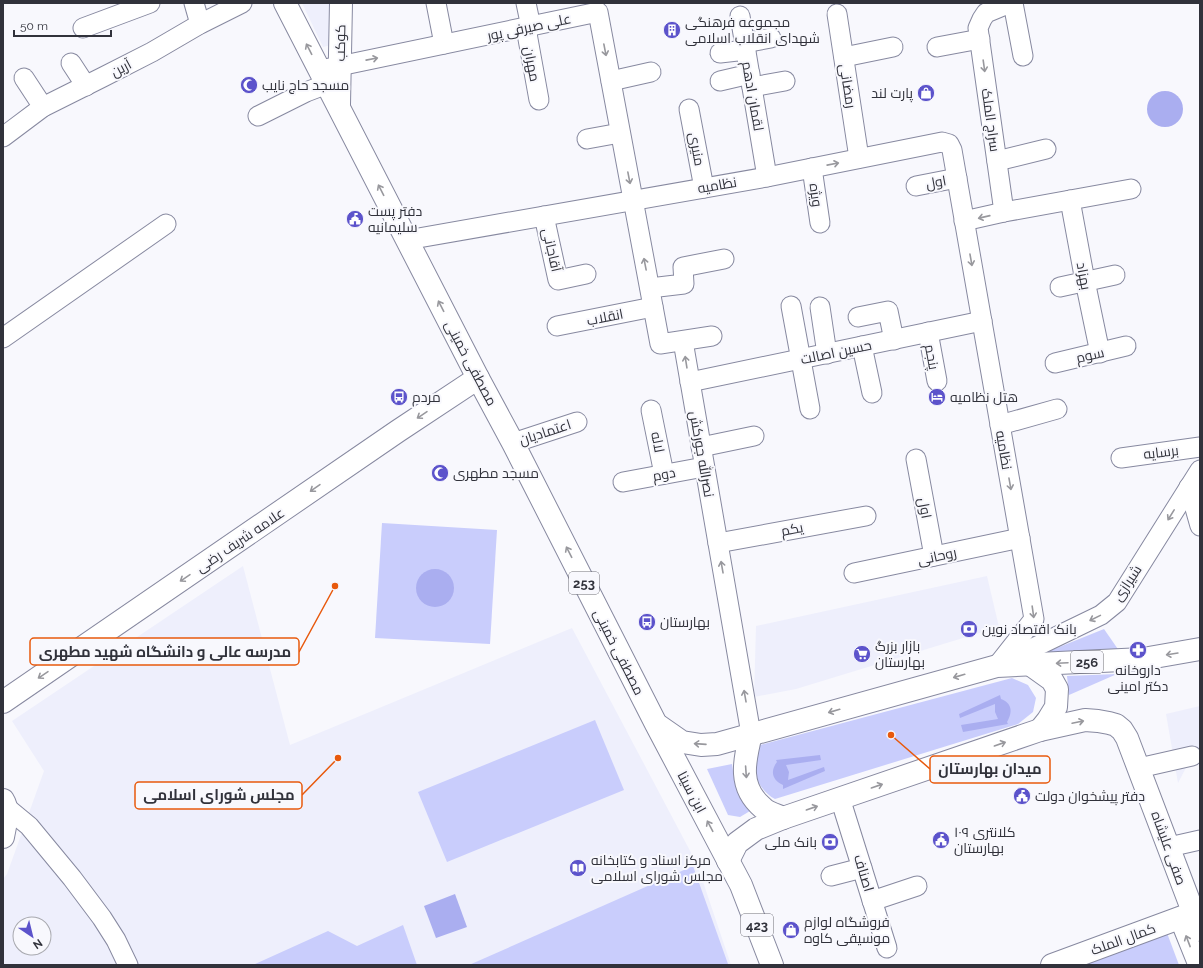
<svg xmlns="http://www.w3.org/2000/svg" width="1203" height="968" viewBox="0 0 1203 968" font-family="Raleway,Cairo,sans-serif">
  <rect width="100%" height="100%" fill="#f8f8fd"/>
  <g fill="#eeeffc" fill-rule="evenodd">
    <polygon points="302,3 332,3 331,45 323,47"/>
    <path d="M243,566L290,745L572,628L697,864L731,965H3V879L7,874L44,771L12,721ZM20,924H44V948H20Z"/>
    <polygon points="987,576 999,627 796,689 754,697 756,626"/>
    <polygon points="1200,706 1200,756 1192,756 1178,783 1166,714"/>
  </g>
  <g fill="#c9cdfc">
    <polygon points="382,523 497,530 490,644 375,638"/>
    <polygon points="1104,629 1122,655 1042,654"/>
    <polygon points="1117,674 1069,695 1067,676"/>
    <path d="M1012,678L1028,685L1036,698L1033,712L1018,724L775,799C760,792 749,769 755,753C756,750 758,747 760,745Z"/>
    <polygon points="595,720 624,790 447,862 418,792"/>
    <polygon points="732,764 734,778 750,811 740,817 728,815 707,769"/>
    <polygon points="693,866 728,964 726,965 469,965"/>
    <polygon points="403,925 417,965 253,965 328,931 357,946"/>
    <polygon points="1167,933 1179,965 1084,965"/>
  </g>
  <g fill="#aaaef0">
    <circle cx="1165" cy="109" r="18"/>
    <circle cx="435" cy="588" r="19"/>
    <path d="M1000,695L1001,699C1012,703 1013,712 1007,722L1008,724L963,732L961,725L998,719L995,712V704L960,718L959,714Z"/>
    <path d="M820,755L821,760L786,765L789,772L788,780L824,767L825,771L783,789V785C772,780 770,771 777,762L776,760Z"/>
    <polygon points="455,894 467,927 436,938 424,906"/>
  </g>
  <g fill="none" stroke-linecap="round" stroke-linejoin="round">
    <defs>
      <g id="minor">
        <polyline points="194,3 200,24"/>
        <polyline points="436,3 444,44"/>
        <polyline points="526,3 531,27"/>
        <polyline points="1013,3 1023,56"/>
        <polyline points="837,14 859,158"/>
        <polyline points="740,16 767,177"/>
        <polyline points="83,28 150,3"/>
        <polyline points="526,28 539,100"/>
        <polyline points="744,43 771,38"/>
        <polyline points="937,47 980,39"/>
        <polyline points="720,53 746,50"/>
        <polyline points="844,57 893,47"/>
        <polyline points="71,63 86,86"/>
        <polyline points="325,69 598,12 660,344 712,336"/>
        <polyline points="24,78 43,107"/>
        <polyline points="611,81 651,72"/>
        <polyline points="720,81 750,74"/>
        <polyline points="752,87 785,81"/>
        <polyline points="689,109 704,188"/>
        <polyline points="258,116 306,92 327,84"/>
        <polyline points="3,137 43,107 103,77 152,52 200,24 242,3"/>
        <polyline points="587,139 620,133"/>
        <polyline points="997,161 1046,149"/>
        <polyline points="812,168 820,223"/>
        <polyline points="916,186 957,178"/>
        <polyline points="1070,200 1085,281 1100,353"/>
        <polyline points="1004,212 978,28 982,19 986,13 1010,3"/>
        <polyline points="544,216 558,280 586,274"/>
        <polyline points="964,221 1004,212 1131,189"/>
        <polyline points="407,240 767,177 942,142 949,144 952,150 1034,619 997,666"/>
        <polyline points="1060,287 1115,275"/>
        <polyline points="650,288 684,284 683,267 724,259"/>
        <polyline points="791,306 810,409"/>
        <polyline points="820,307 827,354"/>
        <polyline points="858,317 888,311 894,340"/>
        <polyline points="557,326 653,307"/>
        <polyline points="928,332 937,381"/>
        <polyline points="3,338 166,224"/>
        <polyline points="683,341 751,734"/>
        <polyline points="862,346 872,393"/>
        <polyline points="1055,363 1126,346"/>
        <polyline points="690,382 982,321"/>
        <polyline points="651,410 664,474"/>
        <polyline points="1000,425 1057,409"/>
        <polyline points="513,443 577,422"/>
        <polyline points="701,447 754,436"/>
        <polyline points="1121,458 1200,447"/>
        <polyline points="916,459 934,556"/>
        <polyline points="623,482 704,467"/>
        <polyline points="1189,487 1200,526"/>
        <polyline points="718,543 866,516"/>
        <polyline points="854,573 1020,538"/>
        <polyline points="1002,663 1101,615 1117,602 1200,470"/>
        <polyline points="1139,768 1192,756"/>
        <polyline points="840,798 887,948"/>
        <polyline points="6,807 29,826 72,878 102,918 116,940 128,965"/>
        <polyline points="1169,847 1200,840"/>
        <polyline points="831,876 862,868"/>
        <polyline points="872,901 917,886"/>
        <polyline points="1179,918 1198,965"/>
      </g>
      <g id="major">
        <polyline points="285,3 478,378 513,443 656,724 741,885 772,965"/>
        <polyline points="339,104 341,3"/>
        <polyline points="1031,665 1052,680 1057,689 1056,707 1048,720 1040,730"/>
        <polyline points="3,702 398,431 478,378"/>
        <polyline points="659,726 682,742 701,745 717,744 997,666 1143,659 1200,649"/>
        <path d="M751,734C744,762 738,787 763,808C768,813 777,815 783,818"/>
        <path d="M3,800C10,811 5,825 3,837"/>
        <polyline points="728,861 737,843 756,829 783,818 1040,730 1085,720 1098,721 1109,723 1116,725 1122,730 1127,738 1200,930"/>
        <polyline points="1052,965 1193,913"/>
      </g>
    </defs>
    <use href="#minor" stroke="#8789a0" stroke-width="21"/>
    <use href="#major" stroke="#8789a0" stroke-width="24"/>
    <use href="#minor" stroke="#fff" stroke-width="19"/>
    <use href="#major" stroke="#fff" stroke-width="22"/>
  </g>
  <defs><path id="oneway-shaft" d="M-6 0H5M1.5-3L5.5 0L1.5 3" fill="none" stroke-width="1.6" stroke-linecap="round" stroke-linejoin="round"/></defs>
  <g stroke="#98989d">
    <use href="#oneway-shaft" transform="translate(309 49) rotate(-117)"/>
    <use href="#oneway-shaft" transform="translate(605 50) rotate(79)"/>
    <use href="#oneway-shaft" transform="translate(372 59) rotate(-11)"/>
    <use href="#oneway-shaft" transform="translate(984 66) rotate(82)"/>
    <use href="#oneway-shaft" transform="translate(833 164) rotate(-11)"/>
    <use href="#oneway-shaft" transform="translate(629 178) rotate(79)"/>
    <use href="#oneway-shaft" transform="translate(381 190) rotate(-117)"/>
    <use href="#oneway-shaft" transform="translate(984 217) rotate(167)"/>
    <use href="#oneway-shaft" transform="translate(971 260) rotate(80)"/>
    <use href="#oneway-shaft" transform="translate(645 264) rotate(-101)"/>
    <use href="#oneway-shaft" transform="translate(441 306) rotate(-117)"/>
    <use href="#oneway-shaft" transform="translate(686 362) rotate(-99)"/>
    <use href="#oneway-shaft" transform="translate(422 415) rotate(146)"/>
    <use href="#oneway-shaft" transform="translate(1010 484) rotate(80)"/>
    <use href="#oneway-shaft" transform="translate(315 488) rotate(145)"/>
    <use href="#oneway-shaft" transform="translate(1171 515) rotate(122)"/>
    <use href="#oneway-shaft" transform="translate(569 552) rotate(-117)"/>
    <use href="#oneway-shaft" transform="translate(722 567) rotate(-100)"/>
    <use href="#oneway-shaft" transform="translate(185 578) rotate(146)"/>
    <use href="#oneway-shaft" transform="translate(1033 612) rotate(82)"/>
    <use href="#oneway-shaft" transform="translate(1095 618) rotate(154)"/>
    <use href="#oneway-shaft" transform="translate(1172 654) rotate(171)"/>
    <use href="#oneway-shaft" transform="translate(1062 663) rotate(177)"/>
    <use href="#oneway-shaft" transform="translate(43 675) rotate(146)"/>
    <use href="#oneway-shaft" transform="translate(959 676) rotate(164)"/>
    <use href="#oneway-shaft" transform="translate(745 696) rotate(-100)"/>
    <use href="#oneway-shaft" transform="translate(834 711) rotate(164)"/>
    <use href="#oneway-shaft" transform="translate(1078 722) rotate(-12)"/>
    <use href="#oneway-shaft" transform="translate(700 744) rotate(-176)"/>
    <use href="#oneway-shaft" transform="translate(1000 744) rotate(-19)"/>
    <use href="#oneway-shaft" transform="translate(746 772) rotate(86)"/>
    <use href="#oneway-shaft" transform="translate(877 786) rotate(-19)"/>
    <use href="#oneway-shaft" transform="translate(812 808) rotate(-19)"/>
    <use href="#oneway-shaft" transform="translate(710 826) rotate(-118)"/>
    <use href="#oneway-shaft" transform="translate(1188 941) rotate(-111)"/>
  </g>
  <defs>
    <symbol id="building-disc" viewBox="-11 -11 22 22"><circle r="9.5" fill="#5c53cb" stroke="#f8f8fd"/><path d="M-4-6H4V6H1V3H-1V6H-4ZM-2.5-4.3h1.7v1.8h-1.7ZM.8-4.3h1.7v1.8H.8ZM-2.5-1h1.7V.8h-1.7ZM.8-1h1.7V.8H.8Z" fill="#fff"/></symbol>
    <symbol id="mosque-disc" viewBox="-11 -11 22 22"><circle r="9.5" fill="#5c53cb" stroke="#f8f8fd"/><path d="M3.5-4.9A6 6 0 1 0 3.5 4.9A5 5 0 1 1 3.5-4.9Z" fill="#fff"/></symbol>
    <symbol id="shop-disc" viewBox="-11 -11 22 22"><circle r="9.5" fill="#5c53cb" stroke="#f8f8fd"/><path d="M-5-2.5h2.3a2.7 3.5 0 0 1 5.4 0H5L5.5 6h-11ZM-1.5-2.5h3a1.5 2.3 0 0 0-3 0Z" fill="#fff"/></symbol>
    <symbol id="civic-disc" viewBox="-11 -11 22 22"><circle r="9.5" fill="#5c53cb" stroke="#f8f8fd"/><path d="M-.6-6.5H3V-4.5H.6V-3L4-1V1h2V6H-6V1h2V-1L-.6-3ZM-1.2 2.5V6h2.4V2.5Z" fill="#fff"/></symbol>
    <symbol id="bus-disc" viewBox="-11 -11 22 22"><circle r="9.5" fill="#5c53cb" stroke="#f8f8fd"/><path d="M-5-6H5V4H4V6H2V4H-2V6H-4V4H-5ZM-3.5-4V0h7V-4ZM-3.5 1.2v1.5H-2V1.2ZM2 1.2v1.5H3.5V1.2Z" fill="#fff"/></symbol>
    <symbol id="hotel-disc" viewBox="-11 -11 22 22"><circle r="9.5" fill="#5c53cb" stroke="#f8f8fd"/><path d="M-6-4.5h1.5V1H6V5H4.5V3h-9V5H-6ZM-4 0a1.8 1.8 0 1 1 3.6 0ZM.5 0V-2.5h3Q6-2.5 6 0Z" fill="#fff"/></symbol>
    <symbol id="bank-disc" viewBox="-11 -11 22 22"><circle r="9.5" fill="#5c53cb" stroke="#f8f8fd"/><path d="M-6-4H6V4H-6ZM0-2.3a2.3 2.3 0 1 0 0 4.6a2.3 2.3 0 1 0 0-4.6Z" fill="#fff"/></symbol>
    <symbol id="pharmacy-disc" viewBox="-11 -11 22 22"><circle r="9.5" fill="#5c53cb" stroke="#f8f8fd"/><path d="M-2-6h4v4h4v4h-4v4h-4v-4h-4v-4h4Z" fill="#fff"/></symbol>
    <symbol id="supermarket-disc" viewBox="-11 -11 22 22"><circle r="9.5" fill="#5c53cb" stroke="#f8f8fd"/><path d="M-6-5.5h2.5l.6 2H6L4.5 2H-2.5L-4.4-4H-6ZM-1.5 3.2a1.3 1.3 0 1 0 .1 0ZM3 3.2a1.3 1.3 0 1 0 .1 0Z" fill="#fff"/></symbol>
    <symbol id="library-disc" viewBox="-11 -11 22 22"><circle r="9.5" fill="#5c53cb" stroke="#f8f8fd"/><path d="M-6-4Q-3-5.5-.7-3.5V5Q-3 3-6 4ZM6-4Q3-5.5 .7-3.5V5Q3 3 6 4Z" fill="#fff"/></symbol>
  </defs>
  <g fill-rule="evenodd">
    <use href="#building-disc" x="662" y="20" width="20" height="20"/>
    <use href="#mosque-disc" x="239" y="75" width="20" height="20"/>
    <use href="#shop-disc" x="916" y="83" width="20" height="20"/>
    <use href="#civic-disc" x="345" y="209" width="20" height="20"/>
    <use href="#bus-disc" x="389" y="387" width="20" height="20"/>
    <use href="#hotel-disc" x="927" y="387" width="20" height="20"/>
    <use href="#mosque-disc" x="430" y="463" width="20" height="20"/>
    <use href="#bus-disc" x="637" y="612" width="20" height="20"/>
    <use href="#bank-disc" x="959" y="619" width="20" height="20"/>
    <use href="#pharmacy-disc" x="1128" y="640" width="20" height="20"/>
    <use href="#supermarket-disc" x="852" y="644" width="20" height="20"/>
    <use href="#civic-disc" x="1012" y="786" width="20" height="20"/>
    <use href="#civic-disc" x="931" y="830" width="20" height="20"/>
    <use href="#bank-disc" x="820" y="832" width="20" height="20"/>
    <use href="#library-disc" x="568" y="858" width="20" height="20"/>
    <use href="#shop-disc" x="781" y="920" width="20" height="20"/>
  </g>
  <g text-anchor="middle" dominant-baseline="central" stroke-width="4" stroke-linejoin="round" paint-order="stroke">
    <g fill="#f8f8fd" stroke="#6d6d75" stroke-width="1">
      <rect x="569" y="572" width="30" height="22" rx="3"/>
      <rect x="1071" y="651" width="32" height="22" rx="3"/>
      <rect x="741" y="914" width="32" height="22" rx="3"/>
    </g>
    <g font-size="13" font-weight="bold" fill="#31323b">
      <text x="584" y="583">253</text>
      <text x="1087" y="662">256</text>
      <text x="757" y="925">423</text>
    </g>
    <g font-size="14" fill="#31323b" stroke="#f8f8fd" text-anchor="start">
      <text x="685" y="22">مجموعه فرهنگی<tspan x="685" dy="16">شهدای انقلاب اسلامی</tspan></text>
      <text x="262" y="85">مسجد حاج نایب</text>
      <text x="913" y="93" text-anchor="end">پارت لند</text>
      <text x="368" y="211">دفتر پست<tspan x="368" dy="16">سلیمانیه</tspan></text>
      <text x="412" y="397">مردم</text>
      <text x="950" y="397">هتل نظامیه</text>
      <text x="453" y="473">مسجد مطهری</text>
      <text x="660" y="622">بهارستان</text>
      <text x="982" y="629">بانک اقتصاد نوین</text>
      <text x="875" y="646">بازار بزرگ<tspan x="875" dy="16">بهارستان</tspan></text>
      <text x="1138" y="670" text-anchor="middle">داروخانه<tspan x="1138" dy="16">دکتر امینی</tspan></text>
      <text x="1035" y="796">دفتر پیشخوان دولت</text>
      <text x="954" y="832">کلانتری ۱۰۹<tspan x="954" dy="16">بهارستان</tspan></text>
      <text x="817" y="842" text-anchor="end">بانک ملی</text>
      <text x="591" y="860">مرکز اسناد و کتابخانه<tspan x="591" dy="16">مجلس شورای اسلامی</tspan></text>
      <text x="804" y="922">فروشگاه لوازم<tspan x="804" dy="16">موسیقی کاوه</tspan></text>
    </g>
    <g font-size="14" fill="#31323b" stroke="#f8f8fd">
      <text transform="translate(529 27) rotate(-12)">علی صیرفی پور</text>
      <text transform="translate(340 43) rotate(-89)">کوکب</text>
      <text transform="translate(532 64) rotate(79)">مهران</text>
      <text transform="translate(121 68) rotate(-28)">آرین</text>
      <text transform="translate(848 86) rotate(81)">رمضانی</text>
      <text transform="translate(753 96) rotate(80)">لقمان ادهم</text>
      <text transform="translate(991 120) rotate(82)">سراج الملک</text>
      <text transform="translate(697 149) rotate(80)">منیری</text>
      <text transform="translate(936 182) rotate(-10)">اول</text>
      <text transform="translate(717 185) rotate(-10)">نظامیه</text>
      <text transform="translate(816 195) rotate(82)">ویژه</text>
      <text transform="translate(552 250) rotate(77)">آقاجانی</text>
      <text transform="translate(1084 276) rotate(79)">بهزاد</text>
      <text transform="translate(605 317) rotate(-11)">انقلاب</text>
      <text transform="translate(836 352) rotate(-12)">حسین اصالت</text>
      <text transform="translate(1090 355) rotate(-13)">سوم</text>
      <text transform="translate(932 357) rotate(80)">پنجم</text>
      <text transform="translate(471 363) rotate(62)">مصطفی خمینی</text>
      <text transform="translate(545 432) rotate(-18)">اعتمادیان</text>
      <text transform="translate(658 442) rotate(79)">لاله</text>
      <text transform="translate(1004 450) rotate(80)">نظامیه</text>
      <text transform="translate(1161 452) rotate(-7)">برسایه</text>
      <text transform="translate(702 454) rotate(80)">نصرالله جورکش</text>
      <text transform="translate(664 474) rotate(-10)">دوم</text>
      <text transform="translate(925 508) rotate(79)">اول</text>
      <text transform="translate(792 529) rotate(-11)">یکم</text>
      <text transform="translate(240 540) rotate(-34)">علامه شریف رضی</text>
      <text transform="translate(937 556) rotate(-12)">روحانی</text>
      <text transform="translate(1127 583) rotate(-56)">شیرازی</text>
      <text transform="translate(619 652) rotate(63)">مصطفی خمینی</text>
      <text transform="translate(692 792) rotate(62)">ابن سینا</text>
      <text transform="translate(1169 848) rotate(70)">صفی علیشاه</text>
      <text transform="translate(864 873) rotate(73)">اصناف</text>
      <text transform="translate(1123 939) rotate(-20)">کمال الملک</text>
    </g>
  </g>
  <path fill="none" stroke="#e8590c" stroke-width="1.5" d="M335 586L299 652M891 735L930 769M338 758L302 795"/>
  <g fill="#e8590c" stroke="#f8f8fd" stroke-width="1.5">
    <circle cx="335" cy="586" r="4"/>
    <circle cx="891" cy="735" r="4"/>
    <circle cx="338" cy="758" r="4"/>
  </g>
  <g fill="#f8f8fd" stroke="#e8590c" stroke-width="1.5">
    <rect x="30" y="638" width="269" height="27" rx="4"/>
    <rect x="930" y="756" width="120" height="27" rx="4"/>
    <rect x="135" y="782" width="167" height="27" rx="4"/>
  </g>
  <g font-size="15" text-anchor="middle" font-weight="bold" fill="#31323b">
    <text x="165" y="657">مدرسه عالی و دانشگاه شهید مطهری</text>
    <text x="990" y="774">میدان بهارستان</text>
    <text x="219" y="800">مجلس شورای اسلامی</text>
  </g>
  <rect width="1203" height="968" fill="none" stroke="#31323b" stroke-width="8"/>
  <g transform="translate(32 936) rotate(145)"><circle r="19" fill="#f8f8fd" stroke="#a8a9af"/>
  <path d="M0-3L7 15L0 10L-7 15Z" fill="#5c53cb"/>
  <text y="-6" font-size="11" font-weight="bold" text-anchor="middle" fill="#31323b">N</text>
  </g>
  <path d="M14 30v6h97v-6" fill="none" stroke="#31323b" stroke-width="2"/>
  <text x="20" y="30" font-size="12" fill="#31323b" stroke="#f8f8fd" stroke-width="3" paint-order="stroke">50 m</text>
</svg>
